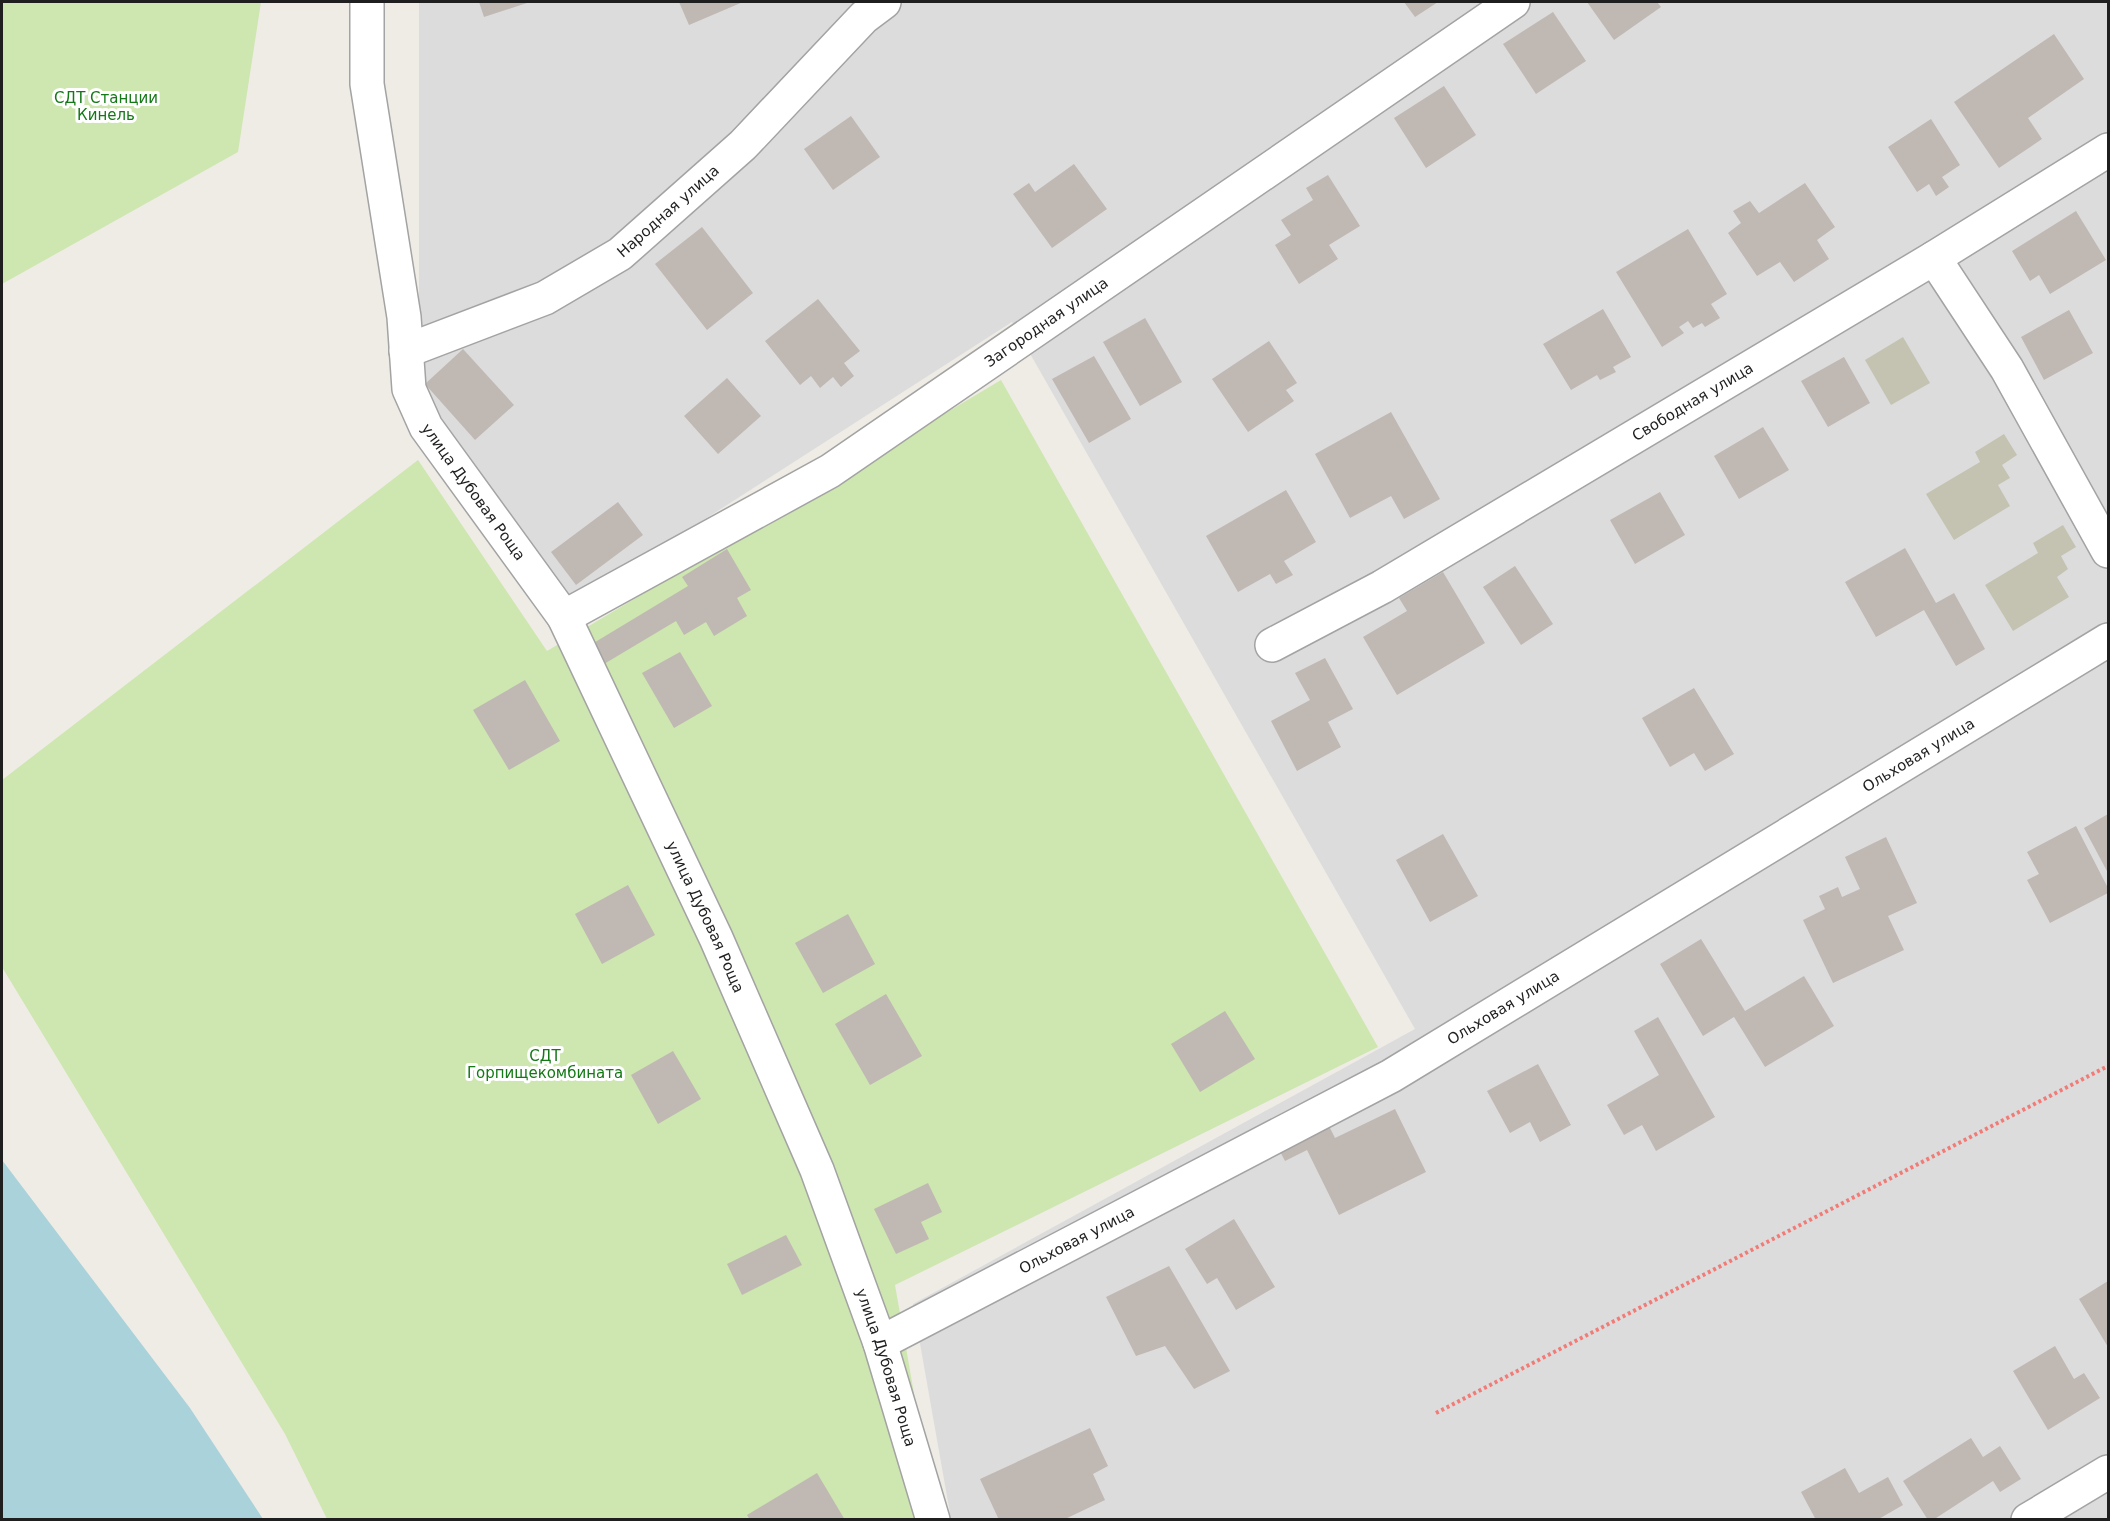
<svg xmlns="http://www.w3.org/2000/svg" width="2110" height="1521" viewBox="0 0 2110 1521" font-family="'DejaVu Sans',sans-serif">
  <rect width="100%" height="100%" fill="#efece6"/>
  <polygon fill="#dddcdd" points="419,2 2108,2 2108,1519 951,1519 913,1304 1415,1029 1012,322 568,607 419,385"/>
  <g fill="#c4c3b2">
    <polygon points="1903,337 1930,383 1891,405 1865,360"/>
    <polygon points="2004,434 2017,455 2002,465 2010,478 1998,485 2010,506 1954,540 1926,494 1980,462 1975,452"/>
    <polygon points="2063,525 2076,547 2061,556 2068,569 2057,577 2069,597 2013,631 1985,585 2038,553 2033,543"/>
  </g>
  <g fill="#cee6b0">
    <polygon points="2,2 261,2 238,152 2,284"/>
    <polygon points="1001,380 1378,1047 895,1285 936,1519 327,1519 285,1434 2,967 2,780 418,460 547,651"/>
  </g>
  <polygon fill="#aad2da" points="2,1160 190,1408 263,1519 2,1519"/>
  <g fill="#c0b8b3">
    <polygon points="479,2 530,2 484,17"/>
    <polygon points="679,2 743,2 689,25"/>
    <polygon points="1404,2 1438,2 1415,17"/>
    <polygon points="1587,2 1657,2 1661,7 1614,40"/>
    <polygon points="1553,12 1586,61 1536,94 1503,44"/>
    <polygon points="2054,34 2084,79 2028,118 2042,139 1999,168 1954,102"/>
    <polygon points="1444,86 1476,135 1426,168 1394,118"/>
    <polygon points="851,116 880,157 833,190 804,149"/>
    <polygon points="1931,119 1960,165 1942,177 1949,187 1936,196 1929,184 1917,192 1888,147"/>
    <polygon points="1074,164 1107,209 1052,248 1013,194 1029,183 1035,192"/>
    <polygon points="1328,175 1360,226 1329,245 1338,259 1299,284 1275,245 1291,235 1281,220 1313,200 1306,188"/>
    <polygon points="1805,183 1835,227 1817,240 1829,259 1794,282 1780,262 1757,276 1728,233 1741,223 1733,211 1750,201 1759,213"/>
    <polygon points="2076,211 2106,260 2050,294 2039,275 2030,281 2012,251"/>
    <polygon points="702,227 753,293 707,330 655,264"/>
    <polygon points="1688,229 1727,294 1711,304 1720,318 1705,327 1702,323 1693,328 1688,321 1679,327 1684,333 1662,347 1616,272"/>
    <polygon points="818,299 860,351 844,363 854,376 841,387 833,377 820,388 811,376 800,385 765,341"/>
    <polygon points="1603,309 1631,357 1613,367 1616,372 1600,380 1597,375 1571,390 1543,344"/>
    <polygon points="2069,310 2093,353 2044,380 2021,337"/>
    <polygon points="1145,318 1182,382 1140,406 1103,342"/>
    <polygon points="1269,341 1297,383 1286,390 1294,401 1248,432 1212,379"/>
    <polygon points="463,349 514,405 475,440 425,384"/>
    <polygon points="1094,356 1131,419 1089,443 1052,379"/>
    <polygon points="1844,357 1870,403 1828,427 1801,381"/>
    <polygon points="727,378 761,416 718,454 684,416"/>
    <polygon points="1391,412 1440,499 1404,519 1391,496 1350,518 1315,454"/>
    <polygon points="1763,427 1789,470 1739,499 1714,456"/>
    <polygon points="1286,490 1316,542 1284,561 1293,575 1276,584 1270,574 1238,592 1206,536"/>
    <polygon points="1660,492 1685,535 1635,564 1610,520"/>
    <polygon points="618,502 643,535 576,585 551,552"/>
    <polygon points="1905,548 1936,603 1954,593 1985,649 1956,666 1924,610 1876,637 1845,582"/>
    <polygon points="727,549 751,590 737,598 747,616 714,636 706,622 684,635 676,621 604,664 592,644 688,586 682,577"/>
    <polygon points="1515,566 1553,624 1521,645 1483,587"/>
    <polygon points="1443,572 1485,643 1397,695 1363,637 1407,611 1399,598"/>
    <polygon points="680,652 712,706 674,728 642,673"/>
    <polygon points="1325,658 1353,709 1328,722 1341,747 1297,771 1271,721 1310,700 1295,673"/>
    <polygon points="525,680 560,741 509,770 473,710"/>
    <polygon points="1694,688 1734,754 1705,771 1694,753 1670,767 1642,718"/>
    <polygon points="2108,814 2108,873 2084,828"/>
    <polygon points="2076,826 2108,888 2108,893 2050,923 2027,880 2039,874 2027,852"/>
    <polygon points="1443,834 1478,896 1430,922 1396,860"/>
    <polygon points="1886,837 1917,903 1888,916 1904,950 1833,983 1803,920 1825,909 1819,896 1838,887 1842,897 1860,889 1845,857"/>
    <polygon points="628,885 655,935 602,964 575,914"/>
    <polygon points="848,914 875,964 823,993 795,943"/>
    <polygon points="1701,939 1745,1011 1804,976 1834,1026 1765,1067 1734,1017 1703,1036 1660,964"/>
    <polygon points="886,994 922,1056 870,1085 835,1024"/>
    <polygon points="1225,1011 1255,1059 1200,1092 1171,1044"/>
    <polygon points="1658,1017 1715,1117 1656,1151 1642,1125 1624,1135 1607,1105 1659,1075 1634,1031"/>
    <polygon points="673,1051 701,1099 658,1124 631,1075"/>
    <polygon points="1538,1064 1571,1125 1540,1142 1530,1122 1510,1133 1487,1091"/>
    <polygon points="1395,1109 1426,1172 1339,1215 1307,1150 1285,1161 1273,1138 1323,1114 1335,1138"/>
    <polygon points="928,1183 942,1212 921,1222 929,1239 896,1254 874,1209"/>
    <polygon points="1234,1219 1275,1287 1236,1310 1217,1278 1207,1284 1185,1249"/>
    <polygon points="786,1235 802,1265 742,1295 727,1264"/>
    <polygon points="1169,1266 1230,1371 1194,1389 1165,1346 1136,1356 1106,1297"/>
    <polygon points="2108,1281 2108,1347 2079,1299"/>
    <polygon points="2055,1346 2074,1379 2084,1373 2100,1398 2048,1430 2013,1371"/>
    <polygon points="1090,1428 1108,1466 1093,1474 1105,1500 1063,1520 999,1520 980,1479"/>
    <polygon points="1971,1438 1983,1457 2000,1446 2021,1479 2000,1492 1993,1481 1933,1520 1928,1520 1903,1481"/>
    <polygon points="1845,1468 1859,1493 1888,1477 1903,1505 1877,1520 1816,1520 1801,1492"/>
    <polygon points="817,1473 845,1520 750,1520 747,1515"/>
  </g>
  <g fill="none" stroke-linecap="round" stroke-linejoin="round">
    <defs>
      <g id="street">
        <path id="s1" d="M367,2V84L404,317L409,389L426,427L564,617L716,938L817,1170L880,1343L933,1520"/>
        <polyline points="1934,258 2007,369 2108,551"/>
        <path id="s2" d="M406,351L545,298L620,254L743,145L864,17L884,2"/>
        <path id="s3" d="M564,617L830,471L1513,2"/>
        <path id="s4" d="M1272,645L1382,587L1934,258L2108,150"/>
        <path id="s5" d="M880,1343L1391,1076L2108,640"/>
        <polyline points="2028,1520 2108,1472"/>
      </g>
    </defs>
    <use href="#street" stroke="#a3a3a3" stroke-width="36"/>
    <polyline stroke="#f17b76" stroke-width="4" stroke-dasharray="3 3" stroke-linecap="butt" points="1436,1413 2108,1066"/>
    <use href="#street" stroke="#fff" stroke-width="33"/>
  </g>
  <g text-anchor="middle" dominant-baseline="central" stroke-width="6" stroke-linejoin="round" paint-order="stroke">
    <g font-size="15" fill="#137815" stroke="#fff">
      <text x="106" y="98">СДТ Станции<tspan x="106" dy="17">Кинель</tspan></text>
      <text x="545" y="1056">СДТ<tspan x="545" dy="17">Горпищекомбината</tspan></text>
    </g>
    <g font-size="15" fill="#1f1f1f" stroke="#fff">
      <text stroke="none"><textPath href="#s2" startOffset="300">Народная улица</textPath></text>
      <text stroke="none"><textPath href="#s3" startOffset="566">Загородная улица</textPath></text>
      <text stroke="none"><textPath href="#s4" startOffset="486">Свободная улица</textPath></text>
      <text stroke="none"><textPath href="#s1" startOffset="512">улица Дубовая Роща</textPath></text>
      <text stroke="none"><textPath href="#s5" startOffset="1194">Ольховая улица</textPath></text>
      <text stroke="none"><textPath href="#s1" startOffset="998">улица Дубовая Роща</textPath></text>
      <text stroke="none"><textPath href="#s5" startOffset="708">Ольховая улица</textPath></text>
      <text stroke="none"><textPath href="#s5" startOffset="222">Ольховая улица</textPath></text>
      <text stroke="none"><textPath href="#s1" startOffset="1484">улица Дубовая Роща</textPath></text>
    </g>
  </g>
  <rect width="2110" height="1521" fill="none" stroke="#1f1f1f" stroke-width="6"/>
</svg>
